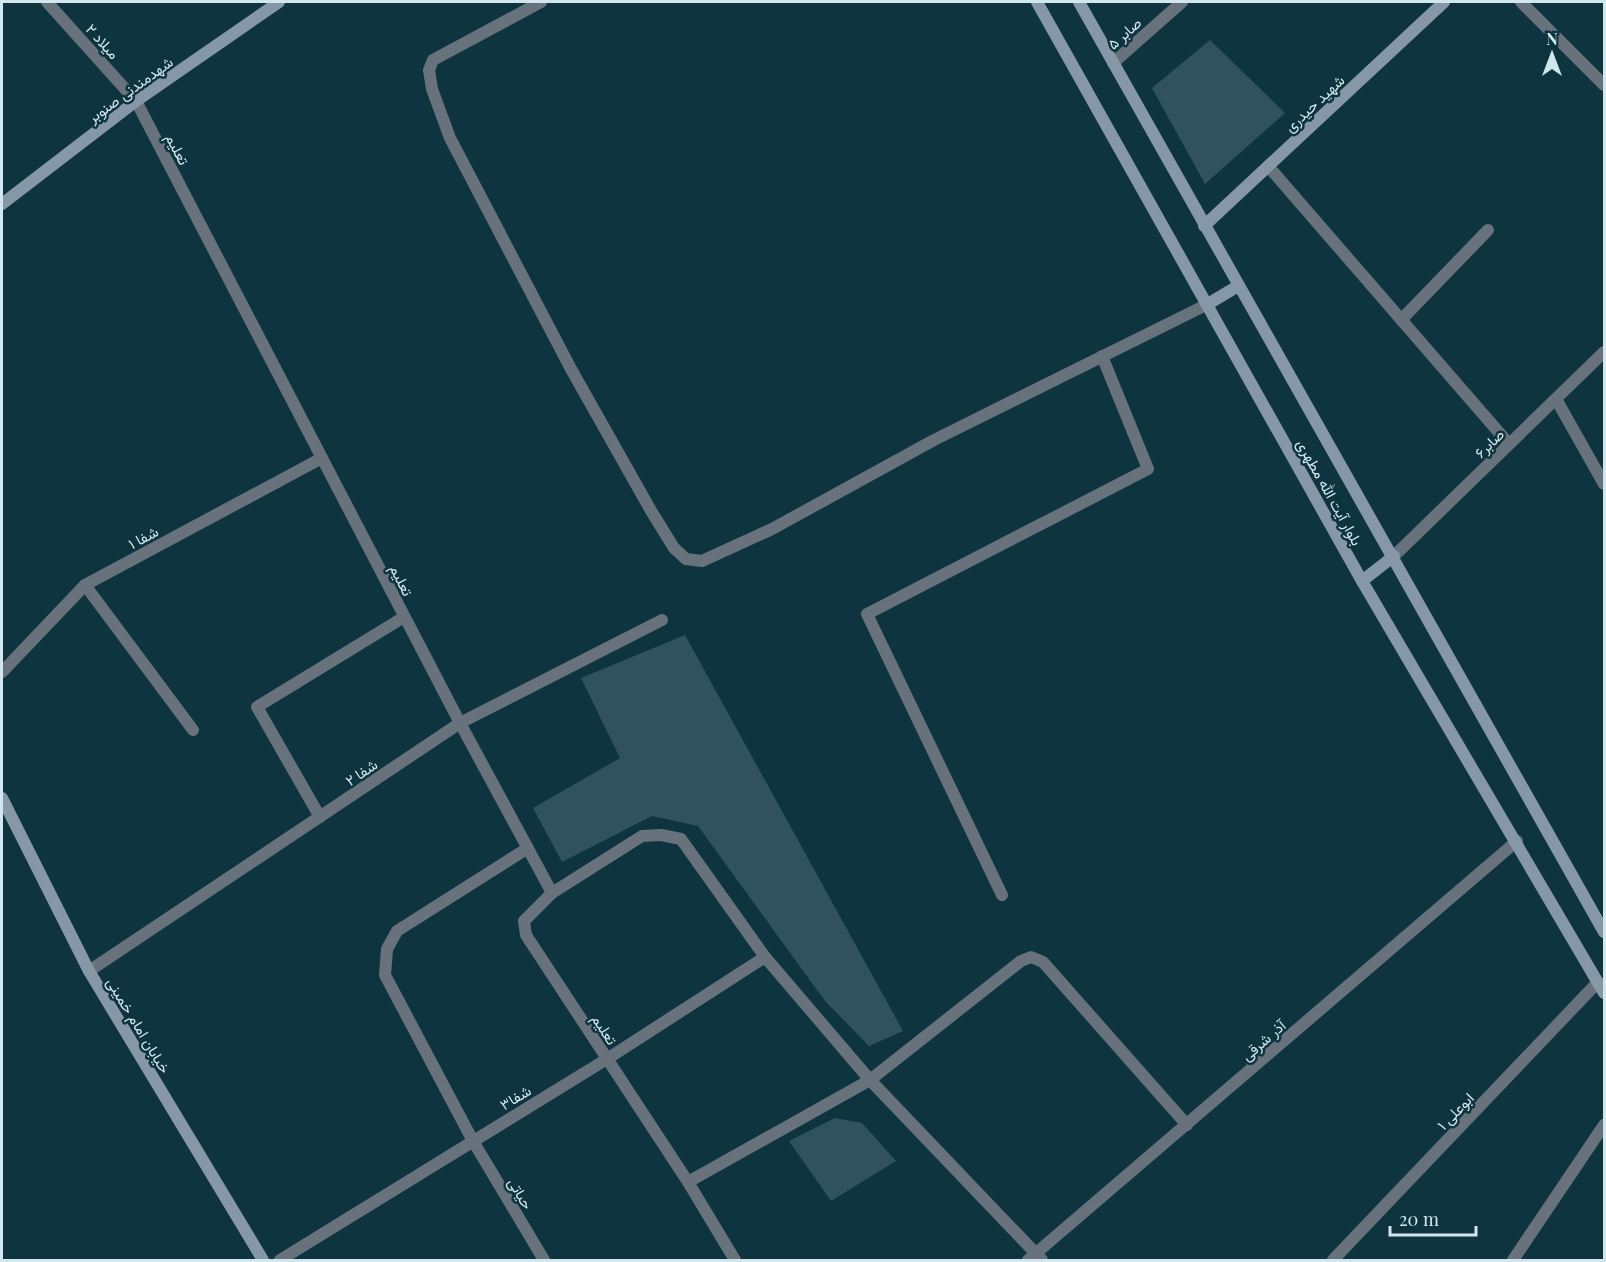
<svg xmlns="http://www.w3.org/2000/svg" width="1606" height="1262" viewBox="0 0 1606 1262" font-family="'Playfair Display',Vazirmatn,serif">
  <rect width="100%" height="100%" fill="#0e3440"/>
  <g fill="#30525e">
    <polygon points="1210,40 1285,113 1205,184 1152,88"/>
    <polygon points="685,635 903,1031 869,1046 825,1001 698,826 652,816 562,862 533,808 620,758 581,678"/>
    <polygon points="835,1118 862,1123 896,1161 831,1201 789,1141"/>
  </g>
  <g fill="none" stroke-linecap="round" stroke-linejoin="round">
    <g stroke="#67727c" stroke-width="12">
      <polyline points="541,2 433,60 429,70 432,89 450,138 571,369 650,509 674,548 686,559 702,561 772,529 934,440 1208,304"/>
      <polyline points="1002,895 867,614 1148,469 1102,356"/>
      <polyline points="688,1182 870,1080"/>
    </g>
    <g stroke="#67727c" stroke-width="12">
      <polyline points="47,2 136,101 460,723 552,893 524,921 526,935 688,1182 735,1260"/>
      <polyline points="1521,2 1604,85"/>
      <polyline points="1113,63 1182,2"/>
      <polyline points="1268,166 1509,444"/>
      <polyline points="1401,320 1488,230"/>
      <polyline points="1556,399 1604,484"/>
      <polyline points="1394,556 1604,352"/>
      <polyline points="85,585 193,730"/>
      <polyline points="2,672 85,585 322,458"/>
      <polyline points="320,817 257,707 404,617"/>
      <polyline points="528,848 397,931 387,949 385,975 473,1141 544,1260"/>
      <polyline points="552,893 642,836 661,835 681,839 765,957 870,1080 1042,1260"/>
      <polyline points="89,971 460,723 662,620"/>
      <polyline points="870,1080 1021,961 1031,957 1043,962 1187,1125"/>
      <polyline points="280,1260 607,1059 765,957"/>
      <polyline points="1028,1260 1517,841"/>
      <polyline points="1333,1260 1598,982"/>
      <polyline points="1513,1260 1604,1125"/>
    </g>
    <g stroke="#8697a8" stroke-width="12">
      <polyline points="1037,2 1362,581 1604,993"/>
      <polyline points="1079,2 1604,932"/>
      <polyline points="2,204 136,101 279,2"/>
      <polyline points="1204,226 1444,2"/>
      <polyline points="1208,304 1238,286"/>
      <polyline points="1362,581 1394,556"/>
      <polyline points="2,798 89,971 263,1260"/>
    </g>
  </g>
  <g text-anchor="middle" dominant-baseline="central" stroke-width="5" stroke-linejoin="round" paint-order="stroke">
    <g font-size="15" fill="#d2e6ee" stroke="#0e3440">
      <text transform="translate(1124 33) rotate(-42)">صابر ۵</text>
      <text transform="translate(103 41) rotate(48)">میلاد ۲</text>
      <text transform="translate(130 89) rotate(-36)">شهدمندنی صنوبر</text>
      <text transform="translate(1314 103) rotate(-43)">شهید حیدری</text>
      <text transform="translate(178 149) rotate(62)">تعلیم</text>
      <text transform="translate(1489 443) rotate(-44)">صابر۶</text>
      <text transform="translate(1330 492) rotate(61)">بلوار آیت الله مطهری</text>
      <text transform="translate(143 537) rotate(-28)">شفا ۱</text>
      <text transform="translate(402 580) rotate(63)">تعلیم</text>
      <text transform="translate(361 772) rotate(-34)">شفا ۲</text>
      <text transform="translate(139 1025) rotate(59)">خیابان امام خمینی</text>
      <text transform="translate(605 1029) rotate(57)">تعلیم</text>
      <text transform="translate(1263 1040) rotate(-41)">آذر شرقی</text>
      <text transform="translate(515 1097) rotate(-31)">شفا۳</text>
      <text transform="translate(1455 1111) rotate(-46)">ابوعلی ۱</text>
      <text transform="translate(521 1193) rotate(59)">حیاتی</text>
    </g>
  </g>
  <rect width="1606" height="1262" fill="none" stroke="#d2e6ee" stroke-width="6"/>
  <g transform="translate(1552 54)" stroke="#0e3440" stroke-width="4.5" paint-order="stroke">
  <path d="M0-4.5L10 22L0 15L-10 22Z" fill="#d2e6ee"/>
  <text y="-9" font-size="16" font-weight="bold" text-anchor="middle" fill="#d2e6ee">N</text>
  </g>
  <path d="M1390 1226v9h86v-9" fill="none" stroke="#d2e6ee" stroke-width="3"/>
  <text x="1399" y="1226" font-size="18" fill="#d2e6ee" stroke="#0e3440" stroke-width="4.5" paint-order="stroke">20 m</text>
</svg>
